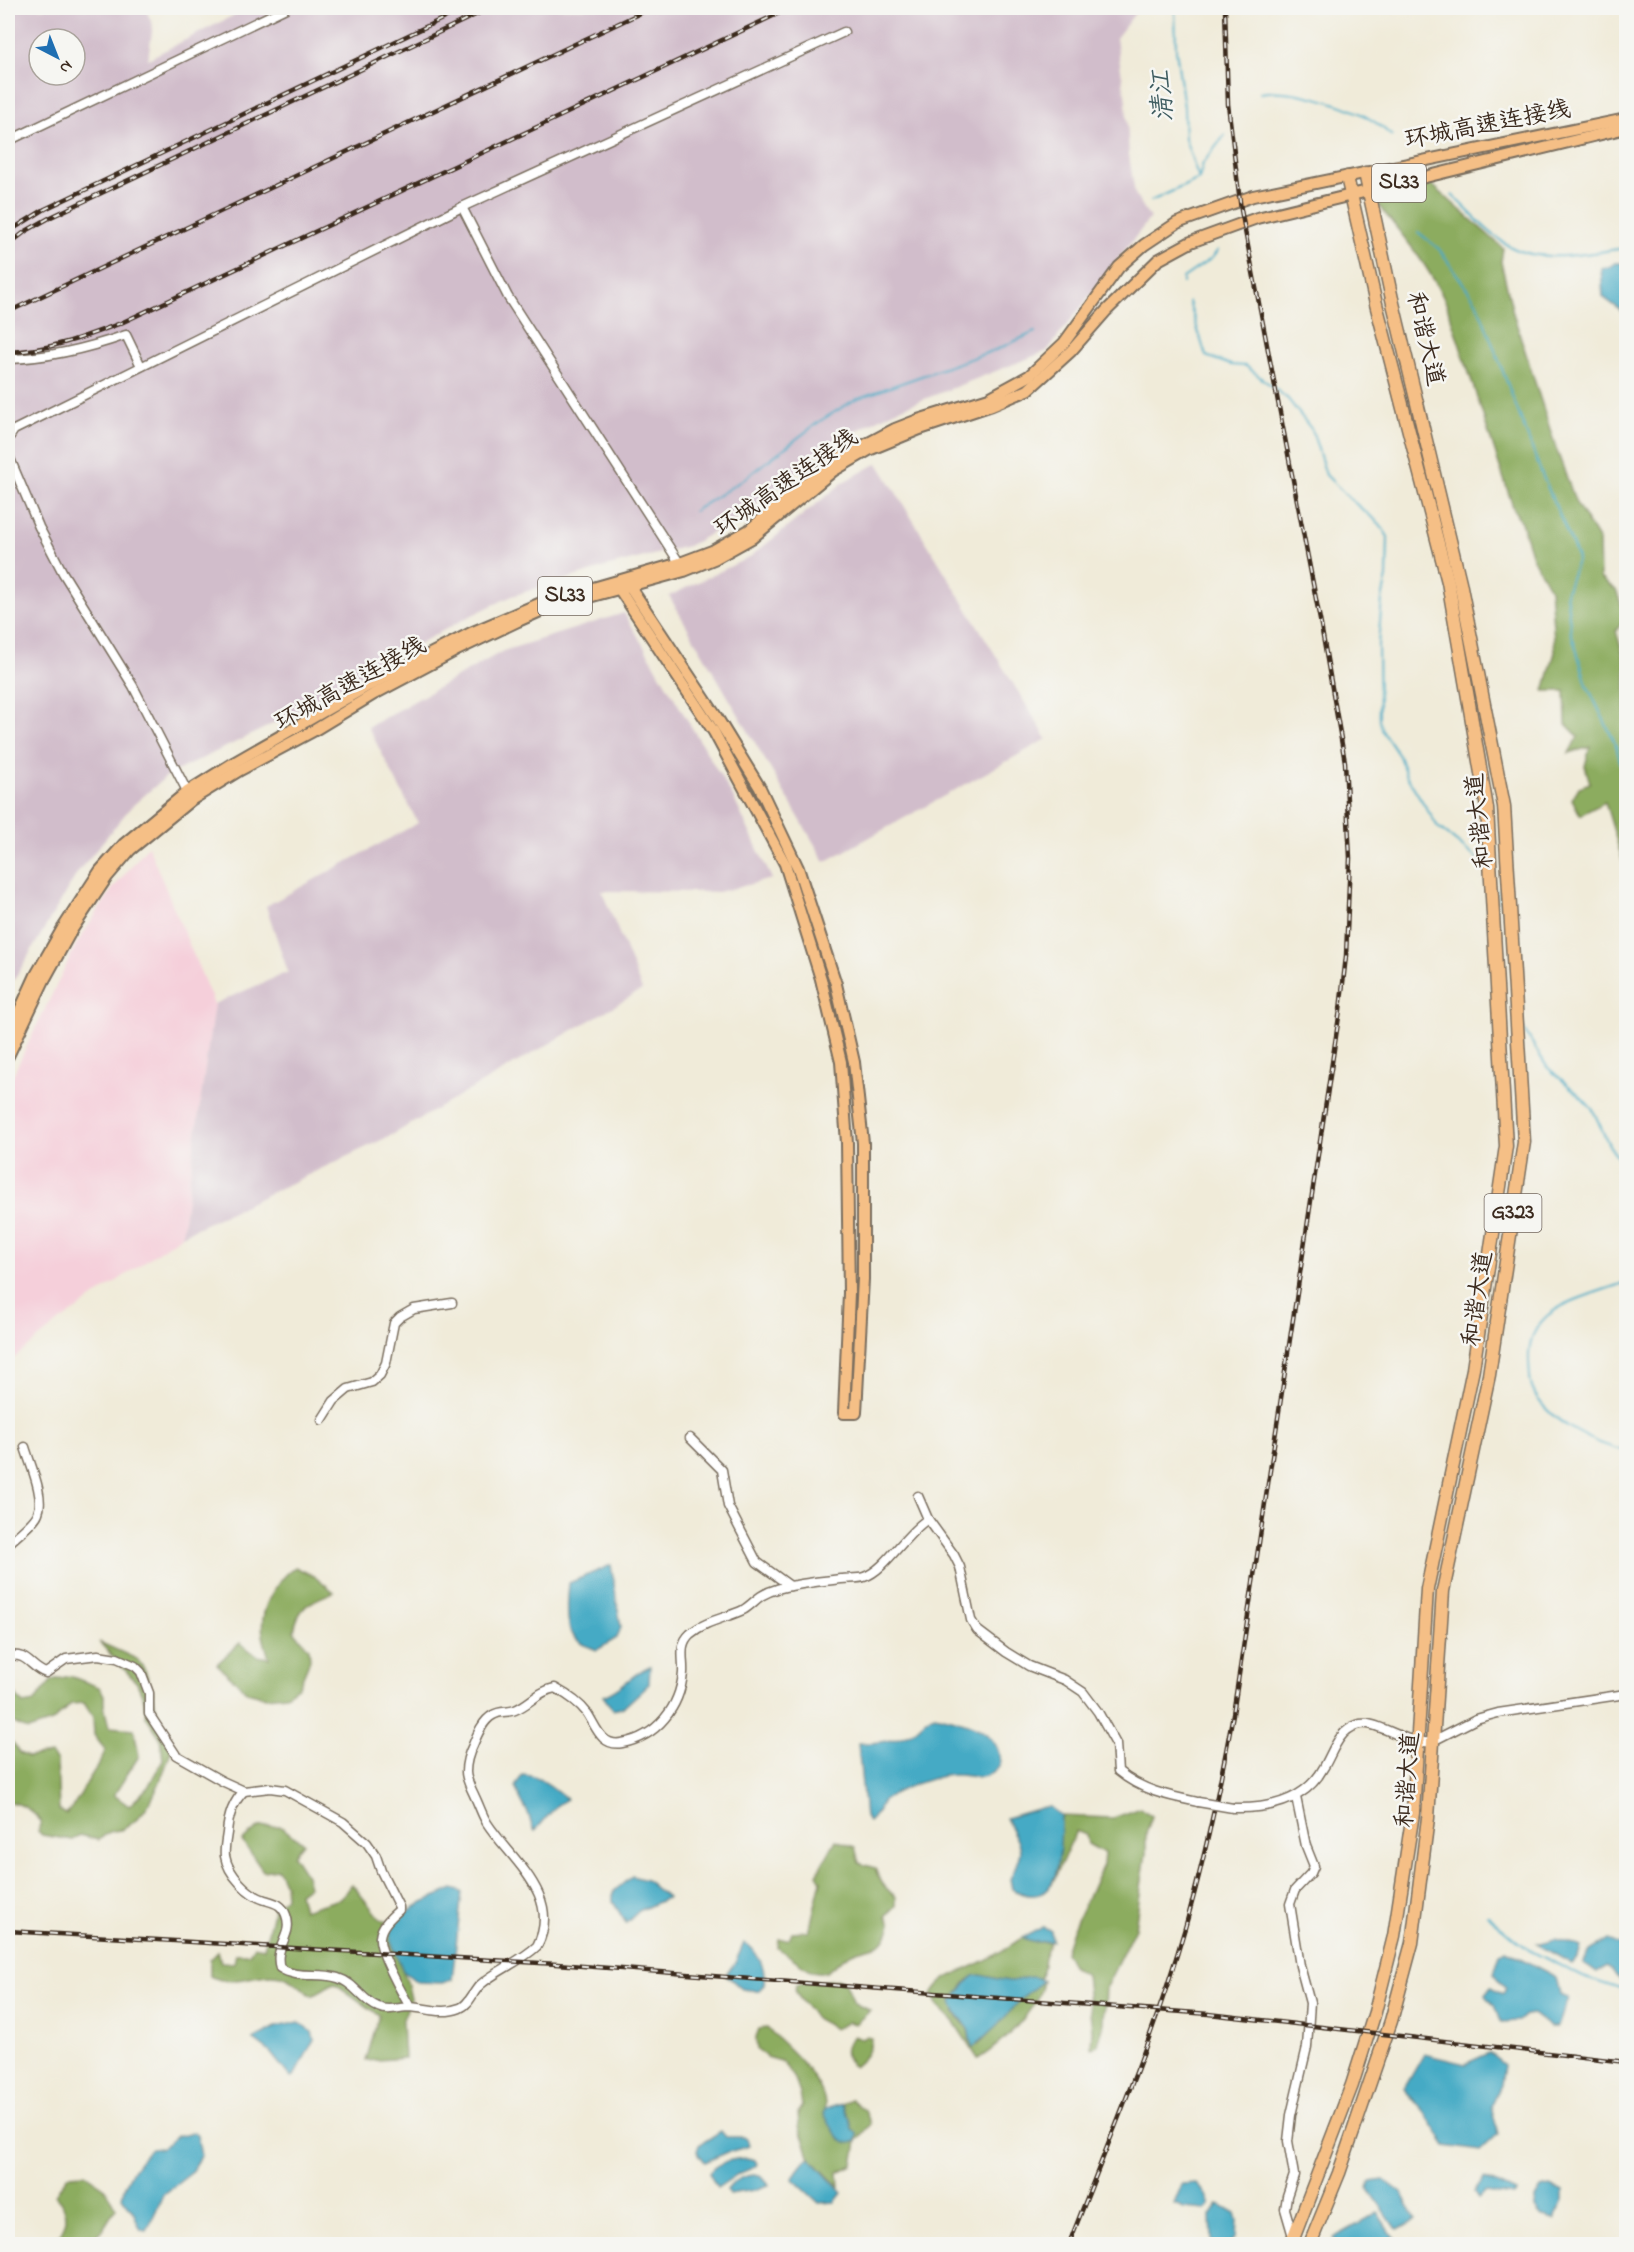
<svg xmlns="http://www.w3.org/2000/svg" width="1634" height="2252" viewBox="0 0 1634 2252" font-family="'Indie Flower','LXGW WenKai TC',sans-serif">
  <rect width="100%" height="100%" fill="#f6f6f2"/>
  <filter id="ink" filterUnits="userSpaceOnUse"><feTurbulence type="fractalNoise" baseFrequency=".0167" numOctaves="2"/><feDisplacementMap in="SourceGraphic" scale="12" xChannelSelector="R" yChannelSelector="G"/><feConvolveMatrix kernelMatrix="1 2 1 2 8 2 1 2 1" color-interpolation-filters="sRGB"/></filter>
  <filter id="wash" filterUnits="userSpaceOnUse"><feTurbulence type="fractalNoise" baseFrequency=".008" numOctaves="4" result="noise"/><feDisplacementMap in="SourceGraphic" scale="24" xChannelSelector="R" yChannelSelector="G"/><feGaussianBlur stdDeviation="1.35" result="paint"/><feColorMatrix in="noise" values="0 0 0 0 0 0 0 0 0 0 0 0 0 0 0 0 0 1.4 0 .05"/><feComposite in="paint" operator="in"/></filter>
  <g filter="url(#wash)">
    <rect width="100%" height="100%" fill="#f0ebd9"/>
    <polygon fill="#f5cfda" points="148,846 214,1004 182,1235 59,1322 8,1363 8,1085 76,945 111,891"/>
    <g fill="#d1bdcb" fill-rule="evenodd">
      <path d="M8,8H145L153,25L148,59L248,8H1139L1116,38L1126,101L1129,156L1135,194L1150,218L1047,351L894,411L822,449L765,498L734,521L688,546L609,566L512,596L466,618L265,728L168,775L131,807L78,872L14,980L8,977ZM39,39H75V75H39Z"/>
      <polygon points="878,463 1047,739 825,862 669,596 750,557 845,481"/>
      <polygon points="624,613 733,797 772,879 718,892 602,891 642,990 392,1135 182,1235 214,1004 288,972 266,906 418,823 368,727 503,651"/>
    </g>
    <g fill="#8cac5f" stroke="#646b3e" stroke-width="1.5">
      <path d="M1429,182L1503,248L1501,262L1513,313L1556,448L1576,503L1599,541L1600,578L1616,590L1626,617L1616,631L1626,664V872L1605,802L1580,815L1572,799L1579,787L1590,783L1585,766L1590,747L1569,753L1578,736L1566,724L1565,691H1544L1555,652L1550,589L1532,557L1521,522L1514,510L1446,303C1428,264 1400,232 1373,199Z"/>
      <path d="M295,1567L316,1577L334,1592C312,1601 298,1605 294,1631L309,1648L310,1660L299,1686L286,1695L266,1697L247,1692L217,1664L240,1643L257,1656L269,1658C267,1651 264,1642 263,1635C259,1609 275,1582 295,1567Z"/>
      <path d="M99,1642L137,1659L145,1670L152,1689L159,1721L173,1745C163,1773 153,1814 123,1829C119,1831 114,1830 110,1832C106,1833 102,1838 99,1840L80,1835L72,1840L42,1835L38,1831L41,1821C31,1810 22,1803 8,1802V1739L14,1744L19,1753L28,1757L51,1754L57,1761L59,1810L66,1814C79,1800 81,1792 91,1776C96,1767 103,1761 105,1750L94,1735L93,1717L84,1703L71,1704L52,1722L28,1730L8,1720V1686L23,1704L34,1702L52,1680L70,1676L99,1687L104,1695V1707L109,1727L134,1729L139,1756L114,1795L129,1806L148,1787L163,1760L160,1737L146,1716L144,1700L137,1683Z"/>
      <polygon points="1141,1808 1152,1816 1146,1834 1146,1853 1135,1928 1106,1987 1104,2023 1098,2045 1091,2047 1092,2030 1086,1975 1073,1967 1065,1952 1072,1930 1103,1865 1104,1853 1088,1844 1086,1835 1076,1831 1052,1884 1059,1852 1061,1816 1113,1818"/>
      <path d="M280,1826L303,1843L293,1855L306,1875L309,1887L299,1893L303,1910L340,1899L352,1884L380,1919L389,1923L392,1944L407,1981L411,1999L402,2022L404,2058L366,2061L379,2015L334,1983L312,1996C303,1989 296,1981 284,1977C260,1969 234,1989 210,1976V1960L218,1952L221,1962L234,1963L236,1954H249L254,1946L264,1948L274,1908L286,1897L285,1885L278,1869L263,1871L242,1841L259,1827Z"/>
      <path d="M836,1840L855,1847L859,1863L875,1868C879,1881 885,1888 896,1897V1906L886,1916L891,1924C883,1953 874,1943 852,1953C842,1957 834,1967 825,1973L811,1971L778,1948L779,1939H789L792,1932L809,1931L821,1881L817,1874Z"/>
      <path d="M1022,1938L1036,1942H1050L1044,1957L1041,1978C1029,1976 1024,1979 1013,1981C1007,1982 999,1979 994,1978C963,1971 962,1986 954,2012L968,2029L970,2042L978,2045L1025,1995L1043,1981C1039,2009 1001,2045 978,2059L954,2022L938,2006L932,1994C943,1974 963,1972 982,1962C996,1955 1009,1946 1022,1938Z"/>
      <polygon points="839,1979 846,1983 854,2003 870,2011 855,2024 847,2022 835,2029 815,2018 795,1992 796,1984"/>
      <path d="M767,2028C785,2045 833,2086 824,2114L852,2130L850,2119L842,2104L851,2099L865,2111L871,2124L857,2141L853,2165L838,2172L839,2187L810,2158L799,2126L798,2112L802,2106L800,2094L794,2077L781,2061L767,2057L757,2050L756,2037L759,2029Z"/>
      <path d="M854,2036L861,2039L866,2037L871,2038C871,2052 864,2059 854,2067C842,2057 843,2046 854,2036Z"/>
      <path d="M85,2174L104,2187L116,2208L103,2229L86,2244H52C67,2227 73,2214 55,2195L68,2175Z"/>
    </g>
    <g fill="#45aac5" stroke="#406a72" stroke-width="1.5">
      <polygon points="1615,263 1626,263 1626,314 1603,297 1601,268 1609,267"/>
      <path d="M611,1565L621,1627L617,1638L597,1650C589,1647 578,1643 573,1635C565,1624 568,1596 569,1583Z"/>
      <path d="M650,1666L649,1684L624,1707L613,1710L603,1696C621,1690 632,1674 650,1666Z"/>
      <path d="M935,1715C964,1722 1002,1729 1000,1766C979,1785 976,1774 953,1775C938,1775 909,1786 895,1793C875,1803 882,1811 869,1822L865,1817L858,1743C874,1744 894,1741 909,1734C919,1729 925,1717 935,1715Z"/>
      <path d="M522,1775C539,1775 554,1788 567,1799L557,1805L535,1831C530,1825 531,1820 528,1813C523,1804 519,1797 515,1787Z"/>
      <path d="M1044,1807H1050L1061,1816C1060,1848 1063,1916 1012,1889L1010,1879C1026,1844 1021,1851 1006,1818Z"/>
      <polygon points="632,1876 646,1880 667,1898 639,1911 626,1923 613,1902 613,1892"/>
      <polygon points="453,1889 462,1892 452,1980 442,1983 417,1982 403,1971 392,1944 389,1923 423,1902"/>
      <polygon points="1043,1927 1051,1930 1052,1941 1036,1942 1022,1938"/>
      <polygon points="1556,1939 1581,1948 1578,1957 1572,1964 1537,1944"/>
      <polygon points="1608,1940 1626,1947 1626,1976 1619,1980 1612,1970 1606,1966 1597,1973 1583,1963 1590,1951"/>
      <path d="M744,1943C759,1953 766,1968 764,1985L758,1991L742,1989L726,1975L735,1963Z"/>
      <polygon points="1505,1950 1556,1977 1560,1994 1568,1998 1558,2027 1550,2027 1533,2014 1525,2015 1518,2021 1501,2022 1495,2005 1485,1995 1491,1987 1503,1994 1506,1988 1494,1973 1500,1953"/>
      <path d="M980,1975C989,1977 1000,1980 1010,1981C1022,1981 1031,1972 1043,1981L1025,1995L997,2026L973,2048C969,2041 971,2035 968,2029C963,2016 955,2018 952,2000L973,1976Z"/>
      <polygon points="299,2022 312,2032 314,2040 294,2076 290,2077 270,2052 253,2039 276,2027"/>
      <polygon points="1489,2053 1504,2065 1501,2085 1491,2106 1498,2134 1480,2151 1446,2146 1425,2113 1404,2089 1424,2054 1465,2064"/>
      <path d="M842,2104L850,2119L852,2130L858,2133L857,2141C841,2150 830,2125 824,2113L825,2109Z"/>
      <polygon points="721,2131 726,2137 744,2137 749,2141 750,2146 728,2152 705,2162 697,2151 699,2145"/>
      <path d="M193,2132L197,2135L201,2156L191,2173L163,2195L147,2231L141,2230L133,2212L122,2197C125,2179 138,2161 151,2149L162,2148L177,2136Z"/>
      <path d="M747,2158L755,2160L757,2164L755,2167L738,2174L717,2188L709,2173C718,2161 734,2159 747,2158Z"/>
      <path d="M810,2158L842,2193L835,2202L819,2203L793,2179C795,2171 802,2166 806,2159Z"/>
      <path d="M755,2175L762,2177L769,2185L754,2190L729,2194L727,2190C734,2180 744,2176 755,2175Z"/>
      <polygon points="1484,2178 1516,2193 1514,2196 1485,2192 1478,2199 1474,2193"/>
      <polygon points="1384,2180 1402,2194 1416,2220 1397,2229 1368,2188 1370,2182"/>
      <polygon points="1197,2183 1206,2195 1210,2205 1205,2210 1184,2208 1174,2204 1182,2184"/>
      <polygon points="1551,2186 1563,2192 1563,2203 1554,2220 1541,2216 1535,2208 1535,2199 1541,2188"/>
      <polygon points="1219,2204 1235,2213 1237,2220 1236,2237 1229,2244 1216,2244 1212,2240 1211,2216"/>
      <polygon points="1378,2213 1398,2244 1335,2244 1333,2238"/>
    </g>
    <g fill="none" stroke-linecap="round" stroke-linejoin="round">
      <g stroke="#45aac5" stroke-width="2">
        <polyline points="1175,8 1176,50 1184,107 1185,139 1199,179"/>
        <path d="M1260,93C1288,86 1349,105 1373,121C1380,125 1386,131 1392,136"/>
        <path d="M1452,195C1470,212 1489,235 1511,247C1545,265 1591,252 1626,248"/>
        <polyline points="1151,201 1199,179 1203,163 1225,135"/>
        <polyline points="1418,232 1439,249 1477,303 1541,472 1578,558 1566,593 1571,632 1587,685 1615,743 1626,781"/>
        <polyline points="1183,283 1183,278 1212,258 1218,250"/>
        <polyline points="1189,302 1206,356 1231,365 1246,366 1288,399 1312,430 1326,475 1350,499 1380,524 1388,537 1387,577 1382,599 1378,644 1379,721 1383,732 1399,756 1406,775 1438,827 1485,865"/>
        <polyline points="694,511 744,479 820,421 856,399 998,349 1035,332"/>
        <polyline points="1497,890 1505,916"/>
        <polyline points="1523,1028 1547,1067 1577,1093 1593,1110 1609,1145 1626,1169"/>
        <path d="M1626,1282C1605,1290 1562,1301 1546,1317C1533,1329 1528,1345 1529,1362C1530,1371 1529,1382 1533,1390C1546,1420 1596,1445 1626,1451"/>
        <polyline points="1487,1915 1529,1950 1583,1977 1626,1991"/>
      </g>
    </g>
  </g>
  <g filter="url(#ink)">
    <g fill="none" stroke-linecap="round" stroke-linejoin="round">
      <defs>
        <g id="minor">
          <polyline points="8,141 286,8"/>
          <polyline points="462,207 508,297 682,567"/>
          <path d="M8,359C49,358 86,349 126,335L141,366"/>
          <polyline points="8,439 14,430 462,207 844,32"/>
          <polyline points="8,454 39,527 63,573 133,686 189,795"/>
          <polyline points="322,1420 334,1401 348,1389 372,1382 380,1375 386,1363 394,1323 400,1317 414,1309 452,1303"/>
          <polyline points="690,1438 722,1470 728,1506 757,1562 790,1586"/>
          <path d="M918,1496L928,1519L954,1555L960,1567L971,1620L977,1630L1006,1652L1029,1666L1065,1680L1083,1692L1098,1712L1116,1744L1118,1771C1142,1791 1169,1796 1198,1802"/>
          <path d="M8,1544C15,1537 35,1522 38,1513C45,1497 30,1464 25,1447"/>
          <path d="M8,1656C28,1652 30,1668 46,1673L66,1659L98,1655L117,1658L135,1666L141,1672L149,1693V1714L176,1755L222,1781L244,1791"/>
          <polyline points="1296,1797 1306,1846 1314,1866 1311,1873 1295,1890 1290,1904 1300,1966 1310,2003 1307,2047 1291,2115 1288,2141 1294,2175 1287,2196 1285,2209 1292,2233 1299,2244"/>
          <path d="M1233,1808C1268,1809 1306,1801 1324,1767C1333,1752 1338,1731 1357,1725C1376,1718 1404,1745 1431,1742L1476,1719L1498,1713L1626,1694"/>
          <path d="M410,2007C402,1993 378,1951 380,1937C381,1926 391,1917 399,1910V1907L381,1871L376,1856L367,1843L343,1822L285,1790L270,1788L244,1791C233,1802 228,1818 227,1833C226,1840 224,1849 225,1856C228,1874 248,1895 265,1900C275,1903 282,1904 286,1915C294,1936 273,1946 280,1968C298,1980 319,1971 338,1978C355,1983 362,2001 378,2007C389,2012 399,2007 410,2007C427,2008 442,2015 460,2008C469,2005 473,1992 480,1985C497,1970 520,1962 537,1946C563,1896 511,1860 487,1823C482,1815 479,1805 475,1797C472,1790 466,1780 466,1772C466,1763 469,1753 473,1745C477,1735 483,1720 493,1715C500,1710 508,1713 515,1710C530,1704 538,1691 555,1688C566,1694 579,1702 587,1713C596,1726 601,1747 622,1743C657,1737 680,1707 683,1673C684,1659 678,1645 690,1634C705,1621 726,1618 743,1610C750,1606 755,1600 761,1596C772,1589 784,1587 796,1585C811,1582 826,1581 841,1579C848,1578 858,1579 864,1577C886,1570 906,1532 928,1519"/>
        </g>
        <g id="major">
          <polyline points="616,584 714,732 785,864 821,979 841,1062 847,1143 849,1293 844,1413 856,1413 863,1279 863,1143 854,1062 836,984 798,868 760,788 716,716 627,582"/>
          <polyline points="8,1036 36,975 63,928 100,871 124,844 187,792 235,762 368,686 473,632 541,603 680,563 712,551 749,530 829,464 895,429 918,420 989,398 1029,376 1064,343 1119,267 1144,245 1177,223 1253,196 1626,119"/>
          <polyline points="8,1056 44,980 71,931 107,877 130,850 191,800 240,770 313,731 374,694 455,651 518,621 545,609 684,571 716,558 752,538 833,471 869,450 920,429 992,405 1028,390 1071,351 1106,311 1158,260 1191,242 1257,218 1626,128"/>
        </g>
        <g id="highway">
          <polyline points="1291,2244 1352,2085 1375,2012 1394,1936 1413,1813 1427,1589 1473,1369 1506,1146 1487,808 1448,582 1376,304 1347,177"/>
          <polyline points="1310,2244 1339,2173 1391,2021 1412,1943 1428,1818 1443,1591 1489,1375 1524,1142 1504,806 1460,582 1392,299 1365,173"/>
        </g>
      </defs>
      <use href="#minor" stroke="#7a6e5f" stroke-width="11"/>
      <use href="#major" stroke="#7a6e5f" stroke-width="14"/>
      <use href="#highway" stroke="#7a6e5f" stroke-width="15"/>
      <use href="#minor" stroke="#fff" stroke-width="8"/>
      <use href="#major" stroke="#f5bf86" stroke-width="10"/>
      <use href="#highway" stroke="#f5bf86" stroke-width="12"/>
      <defs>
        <g id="rail">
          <polyline points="8,232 45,209 465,8"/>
          <polyline points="8,245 26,231 51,217 490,8"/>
          <polyline points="8,312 651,8"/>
          <path d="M8,352C48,351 84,337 121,323L790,8"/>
          <polyline points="8,1931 557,1964 1209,2014 1626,2062"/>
          <path d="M1069,2244C1109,2140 1154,2036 1185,1928C1205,1857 1220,1786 1233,1714L1340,1010L1346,956L1350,858L1345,762L1321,625L1241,210L1228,104L1225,8"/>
        </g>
      </defs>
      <use href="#rail" stroke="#3b2a1e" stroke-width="4.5"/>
      <use href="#rail" stroke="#f6f6f2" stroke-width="2" stroke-dasharray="7" stroke-linecap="butt"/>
      <defs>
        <polyline id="minor-bridge" points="1198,1802 1233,1808"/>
      </defs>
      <use href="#minor-bridge" stroke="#7a6e5f" stroke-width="11" stroke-linecap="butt"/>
      <use href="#minor-bridge" stroke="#fff" stroke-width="8"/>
    </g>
  </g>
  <g text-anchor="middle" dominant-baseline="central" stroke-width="5" stroke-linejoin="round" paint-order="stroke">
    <g fill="#f6f6f2" stroke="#73675e" stroke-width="1.5">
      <rect x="1372" y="164" width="54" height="38" rx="4.5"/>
      <rect x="538" y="577" width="54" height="38" rx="4.5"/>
      <rect x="1484.5" y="1194" width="57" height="38" rx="4.5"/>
    </g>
    <g font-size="22" font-weight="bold" fill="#3b2a1e">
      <text x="1399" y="183">SL33</text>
      <text x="565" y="596">SL33</text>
      <text x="1513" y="1213">G323</text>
    </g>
    <g font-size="24" fill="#3b2a1e" stroke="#f6f6f2">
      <text transform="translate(1488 126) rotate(-11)">环城高速连接线</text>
      <text transform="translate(1424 339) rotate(77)">和谐大道</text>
      <text transform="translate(787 484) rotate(-35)">环城高速连接线</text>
      <text transform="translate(351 685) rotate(-29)">环城高速连接线</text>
      <text transform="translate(1481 821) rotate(-96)">和谐大道</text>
      <text transform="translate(1479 1299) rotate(-82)">和谐大道</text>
      <text transform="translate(1409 1780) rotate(-86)">和谐大道</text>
    </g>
    <g font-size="26" font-style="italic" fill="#3f5d61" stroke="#f6f6f2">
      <text transform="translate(1164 96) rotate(-94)">清江</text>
    </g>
  </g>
  <rect width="1634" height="2252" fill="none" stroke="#f6f6f2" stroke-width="30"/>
  <g transform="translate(57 57) rotate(138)"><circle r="28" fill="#f6f6f2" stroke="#aba49d" stroke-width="1.5"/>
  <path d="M0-4.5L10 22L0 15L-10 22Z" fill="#1f6fb2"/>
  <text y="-9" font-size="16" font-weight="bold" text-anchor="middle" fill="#3b2a1e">N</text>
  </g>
</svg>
